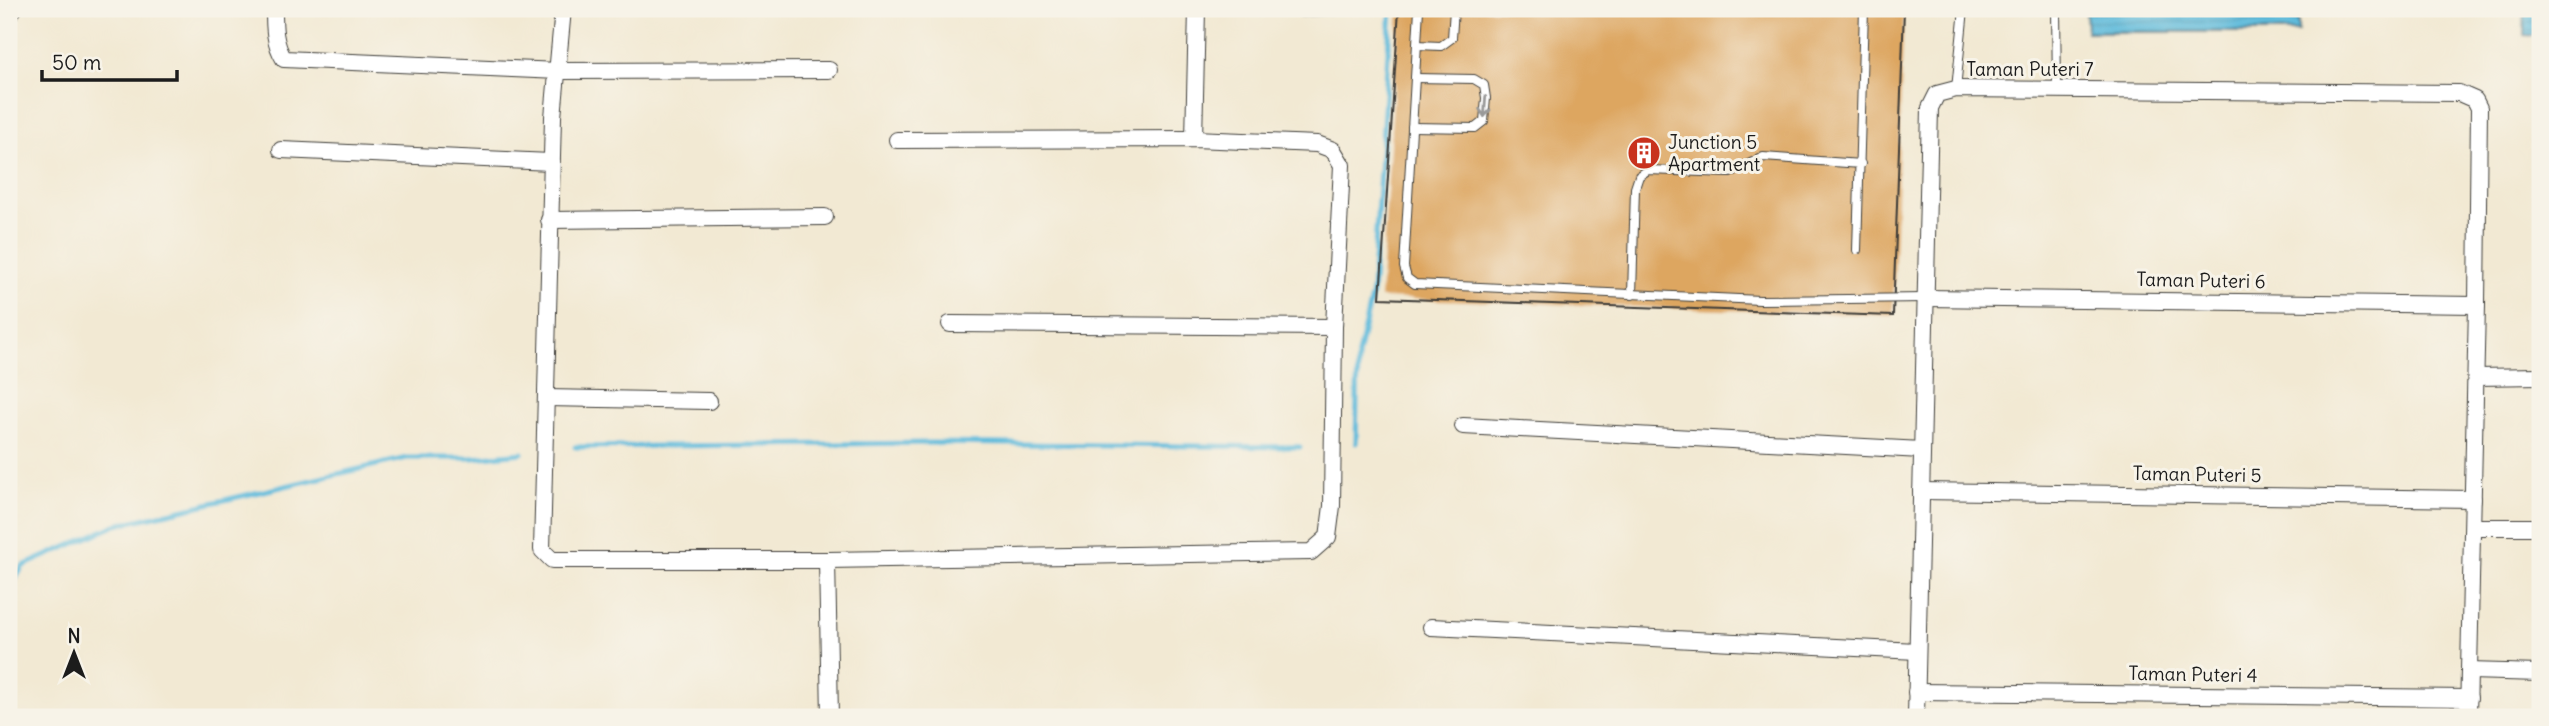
<svg xmlns="http://www.w3.org/2000/svg" width="2549" height="726" viewBox="0 0 2549 726" font-family="Delius,sans-serif">
  <defs>
    <pattern id="water-rules" width="6" height="5" patternUnits="userSpaceOnUse" patternTransform="scale(1.75)"><rect width="6" height="5" fill="#5ebbdc"/><path d="M0 2.5h6" fill="none" stroke="#51a0bc"/></pattern>
  </defs>
  <rect width="100%" height="100%" fill="#f7f3e8"/>
  <filter id="ink" filterUnits="userSpaceOnUse"><feTurbulence type="fractalNoise" baseFrequency=".0143" numOctaves="2"/><feDisplacementMap in="SourceGraphic" scale="14" xChannelSelector="R" yChannelSelector="G"/><feConvolveMatrix kernelMatrix="1 2 1 2 8 2 1 2 1" color-interpolation-filters="sRGB"/></filter>
  <filter id="wash" filterUnits="userSpaceOnUse"><feTurbulence type="fractalNoise" baseFrequency=".00686" numOctaves="4" result="noise"/><feDisplacementMap in="SourceGraphic" scale="28" xChannelSelector="R" yChannelSelector="G"/><feGaussianBlur stdDeviation="1.57" result="paint"/><feColorMatrix in="noise" values="0 0 0 0 0 0 0 0 0 0 0 0 0 0 0 0 0 1.4 0 .05"/><feComposite in="paint" operator="in"/></filter>
  <g filter="url(#wash)">
    <rect width="100%" height="100%" fill="#f2e9d3"/>
    <g fill="url(#water-rules)" stroke="#3d6c7c" stroke-width="2">
      <polygon points="1301,9 1354,9 1353,11 1301,16"/>
      <polygon points="2086,9 2298,9 2298,32 2087,32"/>
      <polygon points="2525,9 2540,9 2540,36 2524,35"/>
    </g>
    <g fill="none" stroke-linecap="round" stroke-linejoin="round">
      <g stroke="#5ebbdc" stroke-width="5">
        <polyline points="1356,443 1358,355 1372,293 1391,9"/>
        <polyline points="575,447 930,443 1300,447"/>
        <polyline points="9,590 23,566 116,525 407,458 473,458 522,453"/>
        <polyline points="9,657 9,668"/>
      </g>
    </g>
    <g id="blocks">
      <polygon fill="#dda660" points="1399,9 1904,9 1893,316 1380,298"/>
    </g>
  </g>
  <g filter="url(#ink)">
    <use href="#blocks" fill-opacity="0" stroke="#3c3b37" stroke-width="2"/>
    <g fill="none" stroke-linecap="round" stroke-linejoin="round">
      <defs>
        <g id="lane">
          <polyline points="1419,9 1404,267 1407,278 1415,284 1760,300 1925,298"/>
          <polyline points="1686,9 1698,12 1709,9"/>
          <polyline points="2056,9 2057,89"/>
          <polyline points="1417,45 1441,46 1452,38 1454,9"/>
          <polyline points="1956,89 1964,9"/>
          <polyline points="1412,127 1475,128 1484,121 1486,98 1484,85 1474,79 1415,78"/>
          <polyline points="1857,250 1864,9"/>
          <polyline points="1632,295 1635,188 1639,176 1648,170 1730,173 1763,157 1861,164"/>
        </g>
        <g id="street">
          <path d="M274,9C274,27 274,43 284,59L559,71L829,70"/>
          <polyline points="563,9 553,117 542,550 552,560 827,560 1311,552 1328,537 1332,506 1334,327 1342,165 1333,150 1317,144 1194,139 897,140"/>
          <polyline points="9,13 14,9"/>
          <polyline points="1194,139 1197,9"/>
          <polyline points="281,150 551,162"/>
          <polyline points="549,220 825,217"/>
          <polyline points="1925,298 2477,305"/>
          <polyline points="950,324 1334,327"/>
          <polyline points="2476,377 2540,376"/>
          <polyline points="546,398 709,401"/>
          <polyline points="1463,426 1922,450"/>
          <polyline points="1921,491 2473,499"/>
          <polyline points="2473,527 2540,527"/>
          <polyline points="827,560 830,717"/>
          <polyline points="1431,627 1917,651"/>
          <polyline points="2469,671 2540,673"/>
          <polyline points="1916,692 2469,698"/>
          <polyline points="1916,717 1930,108 1937,94 1956,89 2459,93 2475,100 2479,108 2477,305 2468,717"/>
        </g>
      </defs>
      <use href="#lane" stroke="#3c3b37" stroke-width="10"/>
      <use href="#street" stroke="#3c3b37" stroke-width="18"/>
      <use href="#lane" stroke="#fff" stroke-width="8"/>
      <use href="#street" stroke="#fff" stroke-width="16"/>
    </g>
    <defs><path id="oneway-shaft" d="M-6 0H5M1.5-3L5.5 0L1.5 3" fill="none" stroke-width="1.6" stroke-linecap="round" stroke-linejoin="round" transform="scale(1.75)"/></defs>
    <use stroke="#999" href="#oneway-shaft" transform="translate(1485 107) rotate(94)"/>
  </g>
  <defs>
    <symbol id="building-disc" viewBox="-11 -11 22 22"><circle r="9.5" fill="#c8321e" stroke="#f7f3e8"/><path d="M-4-6H4V6H1V3H-1V6H-4ZM-2.5-4.3h1.7v1.8h-1.7ZM.8-4.3h1.7v1.8H.8ZM-2.5-1h1.7V.8h-1.7ZM.8-1h1.7V.8H.8Z" fill="#fff"/></symbol>
  </defs>
  <g fill-rule="evenodd">
    <use href="#building-disc" x="1625" y="134" width="38" height="38"/>
  </g>
  <g text-anchor="middle" dominant-baseline="central" stroke-width="6" stroke-linejoin="round" paint-order="stroke">
    <g font-size="19" fill="#1c1c1c" stroke="#f7f3e8">
      <text x="2030" y="69">Taman Puteri 7</text>
      <text transform="translate(2201 280) rotate(1)">Taman Puteri 6</text>
      <text transform="translate(2197 474) rotate(1)">Taman Puteri 5</text>
      <text transform="translate(2193 674) rotate(1)">Taman Puteri 4</text>
    </g>
    <g font-size="19" fill="#1c1c1c" stroke="#f7f3e8" text-anchor="start">
      <text x="1668" y="142">Junction 5<tspan x="1668" dy="22">Apartment</tspan></text>
    </g>
  </g>
  <rect width="2549" height="726" fill="none" stroke="#f7f3e8" stroke-width="35"/>
  <g transform="translate(74 653)" stroke="#f7f3e8" stroke-width="5" paint-order="stroke">
  <path d="M0-5L12 26L0 18L-12 26Z" fill="#1c1c1c"/>
  <text y="-10" font-size="19" font-weight="bold" text-anchor="middle" fill="#1c1c1c">N</text>
  </g>
  <path d="M42 70v10h135v-10" fill="none" stroke="#1c1c1c" stroke-width="3.5"/>
  <text x="52" y="70" font-size="21" fill="#1c1c1c" stroke="#f7f3e8" stroke-width="5" paint-order="stroke">50 m</text>
</svg>
